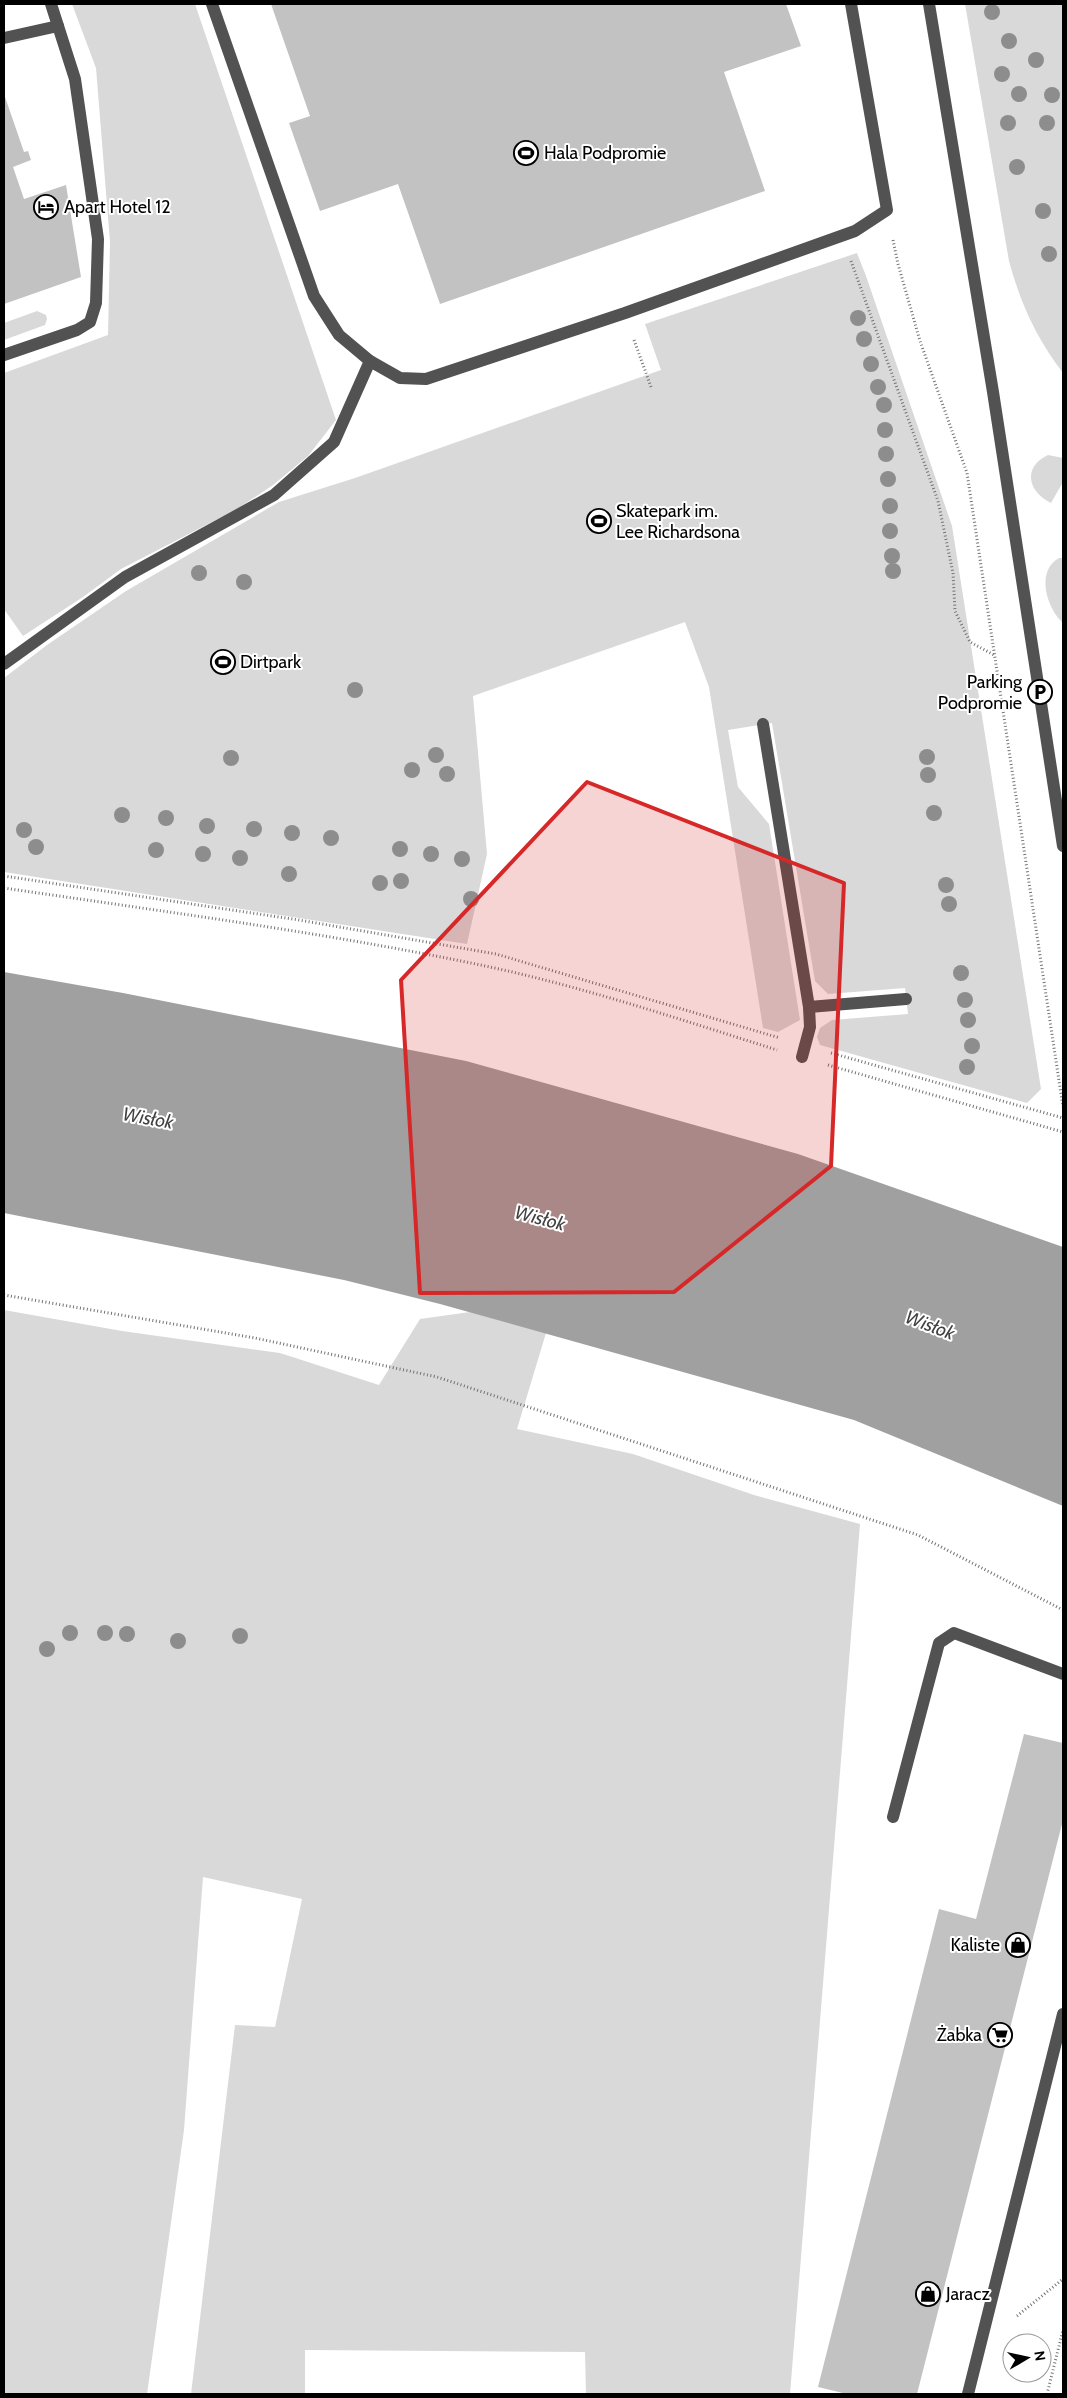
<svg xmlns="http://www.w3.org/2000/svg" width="1067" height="2398" viewBox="0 0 1067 2398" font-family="Cabin,sans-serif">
  <rect width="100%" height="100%" fill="#fff"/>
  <g fill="#d9d9d9">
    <polygon points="72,4 195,4 336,420 308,456 273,485 237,509 121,569 83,597 23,636 4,609 4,373 108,335 110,242 96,68"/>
    <path d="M965,4H1063V373C1036,337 1021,305 1009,261Z"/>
    <polygon points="857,253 866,276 952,526 1041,1089 1027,1103 820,1045 817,1037 820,1028 832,1020 908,1014 905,988 828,994 815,981 772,723 728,730 738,787 769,824 800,1020 778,1032 763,1028 709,687 685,622 473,696 487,854 467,944 4,872 4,678 47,645 126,591 279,502 355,478 661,370 645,324"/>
    <polygon points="37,311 46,315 47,319 45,325 4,340 4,323"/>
    <path d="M1048,455L1063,458V482L1051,503C1028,492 1022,467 1048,455Z"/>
    <path d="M1059,558H1063V623C1047,609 1035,571 1059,558Z"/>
    <polygon points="4,1310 122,1331 280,1353 379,1385 420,1319 470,1312 546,1333 517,1429 633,1454 754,1495 860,1524 790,2394 586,2394 585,2352 305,2350 305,2394 191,2394 235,2025 275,2027 302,1899 203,1877 184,2130 147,2394 4,2394"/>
  </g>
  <polygon fill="#a0a0a0" points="4,972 123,993 466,1061 798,1154 1063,1247 1063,1506 854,1420 440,1304 344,1280 4,1213"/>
  <g fill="#c2c2c2">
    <polygon points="271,4 786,4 801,46 724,72 765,191 440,304 398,184 320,211 289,123 310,116"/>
    <polygon points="4,94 24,152 28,151 31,160 13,167 24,199 66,185 81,277 4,304"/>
    <polygon points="1024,1734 1063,1743 1063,1820 917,2394 847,2394 818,2387 939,1909 976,1919"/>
  </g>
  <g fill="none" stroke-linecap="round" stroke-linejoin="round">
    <g stroke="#747474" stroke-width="3" stroke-dasharray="1 2.5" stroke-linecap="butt">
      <polyline points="893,240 898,264 920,341 967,473 1063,1107"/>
      <polyline points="851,261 938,501 953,573 955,611 970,642 994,655"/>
      <polyline points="634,340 651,387"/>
      <polyline points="4,876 299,920 496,954 780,1038"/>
      <path d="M4,888C166,912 330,933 490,967C587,988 682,1020 777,1050"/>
      <polyline points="831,1053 1063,1118"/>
      <polyline points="828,1065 1063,1132"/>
      <polyline points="4,1295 255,1338 437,1377 918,1535 1063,1610"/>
      <polyline points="1017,2316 1063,2279"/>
      <polyline points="1047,2394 1063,2330"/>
    </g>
    <g stroke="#525252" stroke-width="12">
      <polyline points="212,4 314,296 339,335 370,361 400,378 426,379 625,313 855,231 887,210 851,4"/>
      <polyline points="929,4 993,392 1063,846"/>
      <polyline points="4,38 58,26"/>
      <polyline points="4,355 77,330 90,322 96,303 98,239 75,79 51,4"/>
      <polyline points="4,664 125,577 274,495 334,442 370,361"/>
      <polyline points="763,724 809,1007 810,1027 802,1057"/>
      <polyline points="809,1007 906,999"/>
      <polyline points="893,1817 939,1643 954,1633 1063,1674"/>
      <polyline points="968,2394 1063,2014"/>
    </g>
  </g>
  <g fill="#8d8d8d">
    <circle cx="992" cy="12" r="8"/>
    <circle cx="1009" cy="41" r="8"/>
    <circle cx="1036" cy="60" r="8"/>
    <circle cx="1002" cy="74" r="8"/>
    <circle cx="1019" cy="94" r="8"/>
    <circle cx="1052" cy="95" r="8"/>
    <circle cx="1008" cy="123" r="8"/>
    <circle cx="1047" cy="123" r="8"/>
    <circle cx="1017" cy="167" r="8"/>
    <circle cx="1043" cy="211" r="8"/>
    <circle cx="1049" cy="254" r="8"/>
    <circle cx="858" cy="318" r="8"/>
    <circle cx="864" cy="339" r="8"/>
    <circle cx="871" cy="364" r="8"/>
    <circle cx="878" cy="387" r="8"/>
    <circle cx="884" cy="405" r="8"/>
    <circle cx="885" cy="430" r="8"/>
    <circle cx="886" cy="454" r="8"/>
    <circle cx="888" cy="479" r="8"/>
    <circle cx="890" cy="506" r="8"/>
    <circle cx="890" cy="531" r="8"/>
    <circle cx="892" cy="556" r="8"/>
    <circle cx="893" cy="571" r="8"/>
    <circle cx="199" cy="573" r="8"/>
    <circle cx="244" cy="582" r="8"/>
    <circle cx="355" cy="690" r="8"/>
    <circle cx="436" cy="755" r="8"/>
    <circle cx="927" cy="757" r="8"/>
    <circle cx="231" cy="758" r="8"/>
    <circle cx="412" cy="770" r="8"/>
    <circle cx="447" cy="774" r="8"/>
    <circle cx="928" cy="775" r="8"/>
    <circle cx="934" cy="813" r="8"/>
    <circle cx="122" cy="815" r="8"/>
    <circle cx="166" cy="818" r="8"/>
    <circle cx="207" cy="826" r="8"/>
    <circle cx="254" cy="829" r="8"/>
    <circle cx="24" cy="830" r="8"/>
    <circle cx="292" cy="833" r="8"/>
    <circle cx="331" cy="838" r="8"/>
    <circle cx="36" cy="847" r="8"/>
    <circle cx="400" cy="849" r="8"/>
    <circle cx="156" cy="850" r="8"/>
    <circle cx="203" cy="854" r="8"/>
    <circle cx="431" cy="854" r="8"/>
    <circle cx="240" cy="858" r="8"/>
    <circle cx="462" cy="859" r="8"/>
    <circle cx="289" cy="874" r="8"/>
    <circle cx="401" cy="881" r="8"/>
    <circle cx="380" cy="883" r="8"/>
    <circle cx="946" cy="885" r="8"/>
    <circle cx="471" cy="899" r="8"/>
    <circle cx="949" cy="904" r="8"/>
    <circle cx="961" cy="973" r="8"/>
    <circle cx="965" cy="1000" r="8"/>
    <circle cx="968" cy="1020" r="8"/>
    <circle cx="972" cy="1046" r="8"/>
    <circle cx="967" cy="1067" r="8"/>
    <circle cx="70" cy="1633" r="8"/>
    <circle cx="105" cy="1633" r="8"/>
    <circle cx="127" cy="1634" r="8"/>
    <circle cx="240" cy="1636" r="8"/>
    <circle cx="178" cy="1641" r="8"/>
    <circle cx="47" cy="1649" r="8"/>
  </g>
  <path fill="#d62828" fill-opacity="0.2" stroke="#d62828" stroke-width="4" stroke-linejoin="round" d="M587,782L844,883L831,1166L674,1292L420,1293L401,980Z"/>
  <defs>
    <symbol id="stadium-ring" viewBox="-11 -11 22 22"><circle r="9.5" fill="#fff" stroke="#000" stroke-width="1.5"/><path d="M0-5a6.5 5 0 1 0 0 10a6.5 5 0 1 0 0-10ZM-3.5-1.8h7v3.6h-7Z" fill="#000"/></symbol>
    <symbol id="hotel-ring" viewBox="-11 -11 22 22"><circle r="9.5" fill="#fff" stroke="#000" stroke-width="1.5"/><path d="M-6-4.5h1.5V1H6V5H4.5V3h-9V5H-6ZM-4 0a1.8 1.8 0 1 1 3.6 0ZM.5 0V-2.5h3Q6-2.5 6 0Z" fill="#000"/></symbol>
    <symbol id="parking-ring" viewBox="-11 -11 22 22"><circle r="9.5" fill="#fff" stroke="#000" stroke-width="1.5"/><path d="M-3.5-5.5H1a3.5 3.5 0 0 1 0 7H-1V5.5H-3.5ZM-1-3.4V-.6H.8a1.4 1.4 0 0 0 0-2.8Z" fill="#000"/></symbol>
    <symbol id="shop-ring" viewBox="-11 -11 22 22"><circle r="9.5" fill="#fff" stroke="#000" stroke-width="1.5"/><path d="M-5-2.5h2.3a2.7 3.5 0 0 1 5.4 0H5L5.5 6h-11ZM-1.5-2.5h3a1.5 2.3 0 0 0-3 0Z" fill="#000"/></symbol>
    <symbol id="supermarket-ring" viewBox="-11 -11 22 22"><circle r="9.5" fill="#fff" stroke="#000" stroke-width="1.5"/><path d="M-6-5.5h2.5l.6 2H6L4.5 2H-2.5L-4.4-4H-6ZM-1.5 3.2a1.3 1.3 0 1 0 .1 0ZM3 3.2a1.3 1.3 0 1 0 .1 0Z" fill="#000"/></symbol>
  </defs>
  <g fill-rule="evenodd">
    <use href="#stadium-ring" x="512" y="139" width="28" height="28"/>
    <use href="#hotel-ring" x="32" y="193" width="28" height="28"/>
    <use href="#stadium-ring" x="585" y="507" width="28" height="28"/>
    <use href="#stadium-ring" x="209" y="648" width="28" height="28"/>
    <use href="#parking-ring" x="1026" y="678" width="28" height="28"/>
    <use href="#shop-ring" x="1004" y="1931" width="28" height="28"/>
    <use href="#supermarket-ring" x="986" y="2021" width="28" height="28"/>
    <use href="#shop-ring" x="914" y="2280" width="28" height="28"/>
  </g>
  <g text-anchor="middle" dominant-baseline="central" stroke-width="4" stroke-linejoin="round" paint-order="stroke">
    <g font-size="18" fill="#000" stroke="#fff" text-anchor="start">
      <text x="544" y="153">Hala Podpromie</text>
      <text x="64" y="207">Apart Hotel 12</text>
      <text x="616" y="511">Skatepark im.<tspan x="616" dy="21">Lee Richardsona</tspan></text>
      <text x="240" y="662">Dirtpark</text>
      <text x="1022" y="682" text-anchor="end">Parking<tspan x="1022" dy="21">Podpromie</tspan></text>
      <text x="1000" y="1945" text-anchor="end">Kaliste</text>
      <text x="982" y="2035" text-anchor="end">Żabka</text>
      <text x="946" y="2294">Jaracz</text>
    </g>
    <g font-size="19" font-style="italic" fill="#414141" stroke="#fff">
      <text transform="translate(148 1118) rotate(10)">Wisłok</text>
      <text transform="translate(540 1218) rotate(15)">Wisłok</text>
      <text transform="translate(930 1325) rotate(21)">Wisłok</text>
    </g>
  </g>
  <rect width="1067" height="2398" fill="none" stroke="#000000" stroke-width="10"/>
  <g transform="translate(1027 2358) rotate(81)"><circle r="24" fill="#ffffff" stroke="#999999"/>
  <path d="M0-4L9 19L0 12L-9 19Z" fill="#000000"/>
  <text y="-8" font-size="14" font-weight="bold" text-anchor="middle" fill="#000000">N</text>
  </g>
</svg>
